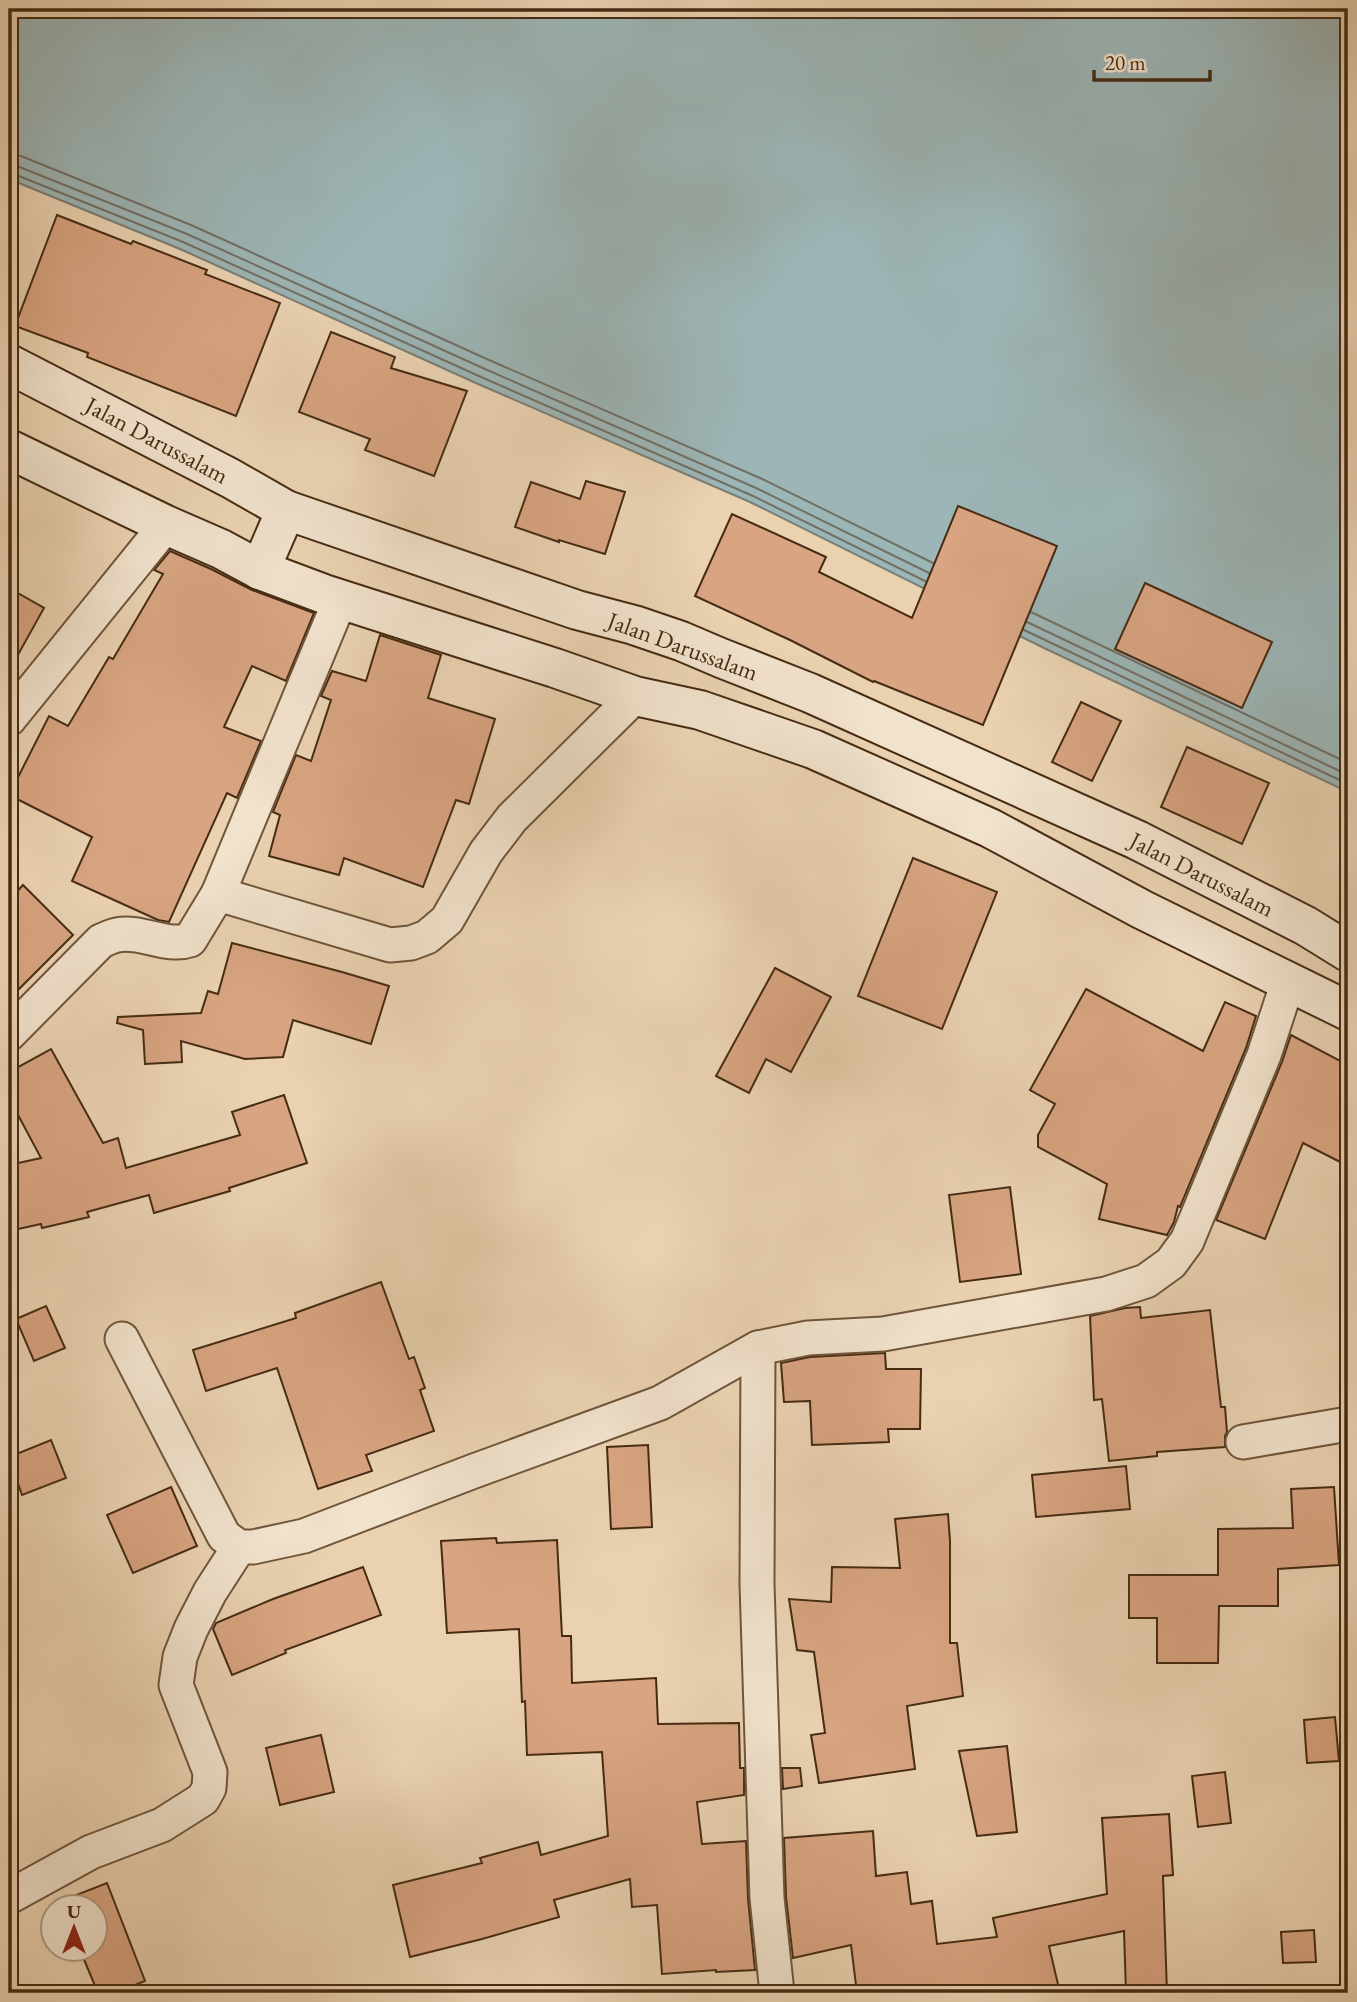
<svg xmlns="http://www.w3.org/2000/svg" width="1357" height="2002" viewBox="0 0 1357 2002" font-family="'EB Garamond',serif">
  <rect width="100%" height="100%" fill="#ead2b1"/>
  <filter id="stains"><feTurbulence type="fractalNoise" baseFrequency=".00286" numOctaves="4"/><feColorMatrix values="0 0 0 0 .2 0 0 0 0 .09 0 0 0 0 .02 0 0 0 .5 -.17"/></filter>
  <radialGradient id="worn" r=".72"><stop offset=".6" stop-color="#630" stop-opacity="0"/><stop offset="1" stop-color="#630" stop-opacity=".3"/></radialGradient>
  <polygon fill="#9cb5b6" stroke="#7a7e75" stroke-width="2" points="9,9 1348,9 1348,792 1044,648 750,502 478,384 180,249 9,179"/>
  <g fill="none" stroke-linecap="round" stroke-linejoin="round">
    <g stroke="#717064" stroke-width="2">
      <polyline points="9,154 21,156 191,225 489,360 760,478 933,563"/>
      <polyline points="9,164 17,166 187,234 485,369 756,488 929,573"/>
      <polyline points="9,173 14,174 183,242 481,377 753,496 925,581"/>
      <polyline points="1031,612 1348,763"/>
      <polyline points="1027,622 1348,775"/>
      <polyline points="1024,630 1348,784"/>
    </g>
  </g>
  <g fill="#d8a481" stroke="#462b13" stroke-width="2">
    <polygon points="57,215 131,244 133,241 207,270 205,274 280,303 236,416 87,357 88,353 15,326"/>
    <polygon points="331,332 395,357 391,368 467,391 434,476 365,450 370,439 299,412"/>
    <polygon points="586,481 625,492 605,554 559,540 559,542 515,527 531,482 580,499"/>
    <polygon points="958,506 1057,546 983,725 874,681 873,682 790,640 695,596 732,514 826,557 819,572 912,618"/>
    <polygon points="170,551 211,569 252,590 314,613 286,681 252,666 224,727 261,741 237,798 227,793 169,922 158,920 72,881 92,837 9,795 49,716 68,726 109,657 113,659 163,574 154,570"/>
    <polygon points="1145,583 1272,642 1242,708 1115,649"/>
    <polygon points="9,588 44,608 9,671"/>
    <polygon points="380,635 441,655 428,698 495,719 469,804 456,800 423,887 344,858 339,875 269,856 280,815 273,812 296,755 311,761 331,700 321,696 332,671 366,681"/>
    <polygon points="1081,702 1121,721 1092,781 1052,762"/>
    <polygon points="1187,747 1269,783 1242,844 1161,807"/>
    <polygon points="913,858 997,892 942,1029 858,996"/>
    <polygon points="23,885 73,935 9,999 9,900"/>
    <polygon points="232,943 342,972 389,986 371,1044 293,1020 283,1057 245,1059 181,1041 182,1062 145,1064 143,1030 117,1023 118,1017 201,1013 208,991 218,994"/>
    <polygon points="775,968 831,997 791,1072 766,1059 749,1093 716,1076"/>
    <polygon points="1086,989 1203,1051 1225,1002 1256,1016 1246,1048 1180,1207 1178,1206 1174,1222 1167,1235 1099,1219 1107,1184 1038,1147 1038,1135 1055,1104 1030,1090"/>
    <polygon points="1291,1035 1348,1065 1348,1166 1303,1143 1265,1239 1216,1220 1282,1062"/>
    <polygon points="51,1049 103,1143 118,1138 126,1168 240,1135 232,1112 284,1095 307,1163 229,1188 230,1191 154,1213 149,1195 87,1212 89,1217 42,1228 41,1224 9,1231 9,1165 41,1158 9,1098 9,1072"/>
    <polygon points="1010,1187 1021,1274 960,1282 949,1195"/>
    <polygon points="381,1282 409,1359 414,1357 425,1388 420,1390 434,1431 366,1455 372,1471 318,1489 277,1368 206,1391 193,1350 296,1318 295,1313"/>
    <polygon points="46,1306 65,1348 34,1361 16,1319"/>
    <polygon points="1140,1307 1141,1318 1210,1310 1221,1407 1225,1407 1227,1432 1225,1436 1225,1447 1157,1452 1157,1456 1109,1461 1102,1399 1094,1400 1090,1316 1125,1308"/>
    <polygon points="885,1353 886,1369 921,1369 920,1429 888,1429 889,1442 812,1445 810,1401 784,1402 781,1363 810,1357"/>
    <polygon points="51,1440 66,1478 22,1495 9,1457"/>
    <polygon points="648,1445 652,1527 611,1529 607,1447"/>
    <polygon points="1126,1466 1130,1509 1036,1517 1032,1475"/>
    <polygon points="171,1487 197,1546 133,1573 107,1515"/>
    <polygon points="1334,1487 1339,1565 1278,1569 1278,1606 1219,1606 1218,1663 1157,1663 1157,1618 1129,1618 1129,1575 1218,1575 1218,1529 1293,1528 1291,1489"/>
    <polygon points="948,1514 950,1541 950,1643 957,1643 963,1696 907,1706 915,1769 819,1783 811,1735 825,1733 814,1652 797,1650 789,1599 831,1602 832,1567 900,1568 895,1519"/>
    <polygon points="496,1538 497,1543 557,1540 562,1636 571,1636 572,1683 656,1678 658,1724 739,1723 740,1768 744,1768 744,1795 697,1802 702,1844 746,1841 748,1899 755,1970 716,1972 716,1970 662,1974 657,1905 632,1907 630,1879 554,1900 559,1917 482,1939 410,1957 393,1885 482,1863 480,1858 538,1842 541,1855 608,1836 602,1752 527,1755 525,1701 522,1702 519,1629 447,1633 441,1541"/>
    <polygon points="363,1567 381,1615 285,1650 286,1653 232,1675 213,1629 216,1623 273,1599"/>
    <polygon points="1335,1717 1339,1761 1307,1763 1304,1720"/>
    <polygon points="321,1735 334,1792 280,1805 266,1748"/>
    <polygon points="1007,1746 1017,1832 977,1836 959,1751"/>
    <polygon points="782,1768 800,1768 802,1786 783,1789"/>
    <polygon points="1225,1772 1231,1823 1198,1827 1192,1776"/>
    <polygon points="1169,1814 1173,1875 1163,1876 1167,1993 1126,1993 1124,1931 1049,1946 1060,1993 857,1993 851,1945 793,1958 786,1897 784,1838 873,1831 876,1876 907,1872 911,1904 932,1901 937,1944 997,1937 993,1918 1107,1894 1102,1818"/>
    <polygon points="107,1883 145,1981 115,1993 98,1993 80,1950 94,1950 94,1908 63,1908 61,1901"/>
    <polygon points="1314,1930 1316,1962 1283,1963 1281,1932"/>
  </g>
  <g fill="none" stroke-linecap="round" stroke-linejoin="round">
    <defs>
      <g id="street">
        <polyline points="9,719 166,525"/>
        <polyline points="218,894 390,945 411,943 427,937 447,920 486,852 512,818 635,696"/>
        <path d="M9,1034L101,941C106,939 112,936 117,935C142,930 166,948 190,940L218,894L340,600"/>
        <polyline points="122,1339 224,1536 239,1547 253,1547 304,1536 474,1471 660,1403 758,1348 808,1338 883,1334 1106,1294 1146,1281 1171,1263 1187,1241 1264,1055 1288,982"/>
        <polyline points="758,1348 757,1584 767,1898 777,1993"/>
        <polyline points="1243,1442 1348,1424"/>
        <polyline points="9,1897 91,1852 162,1825 203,1799 209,1788 210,1772 176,1685 180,1657 191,1629 210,1592 239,1547"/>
      </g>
      <g id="secondary">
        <polyline points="9,364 230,478 286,510 577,610 634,625 681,641 721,658 810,693 1137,840 1306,926 1348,952"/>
        <polyline points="9,449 166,525 221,549 260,570 324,594 555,668 635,696 700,710 813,749 990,828 1143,910 1348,1011"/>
        <polyline points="260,570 286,510"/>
      </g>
    </defs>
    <use href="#street" stroke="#6f553a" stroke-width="37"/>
    <use href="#secondary" stroke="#462b13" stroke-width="42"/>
    <use href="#street" stroke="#f1e2cc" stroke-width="33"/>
    <use href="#secondary" stroke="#f1e2cc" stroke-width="38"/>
  </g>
  <g text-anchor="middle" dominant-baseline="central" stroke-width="6" stroke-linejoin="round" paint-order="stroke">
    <g font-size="24" fill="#462b13" stroke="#f1e2cc">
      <text transform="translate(157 440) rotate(28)">Jalan Darussalam</text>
      <text transform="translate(683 646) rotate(20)">Jalan Darussalam</text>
      <text transform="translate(1202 874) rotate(27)">Jalan Darussalam</text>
    </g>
  </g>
  <rect width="1357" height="2002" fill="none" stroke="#ead2b1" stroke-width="35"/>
  <rect x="10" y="10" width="1336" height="1981" fill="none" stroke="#462b13" stroke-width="3.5"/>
  <rect x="18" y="18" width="1322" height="1967" fill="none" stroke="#462b13" stroke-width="2"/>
  <g transform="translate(74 1928)"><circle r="33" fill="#f1e2cc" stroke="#ad9982" stroke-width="2"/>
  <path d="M0-5L12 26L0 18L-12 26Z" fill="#8f2418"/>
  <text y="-10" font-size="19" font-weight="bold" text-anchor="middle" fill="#462b13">U</text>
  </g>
  <path d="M1094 70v10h116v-10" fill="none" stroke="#462b13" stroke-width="3.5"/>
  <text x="1105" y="70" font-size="21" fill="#462b13" stroke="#f1e2cc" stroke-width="5" paint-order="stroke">20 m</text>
  <rect width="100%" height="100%" filter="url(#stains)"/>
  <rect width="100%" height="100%" fill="url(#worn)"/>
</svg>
